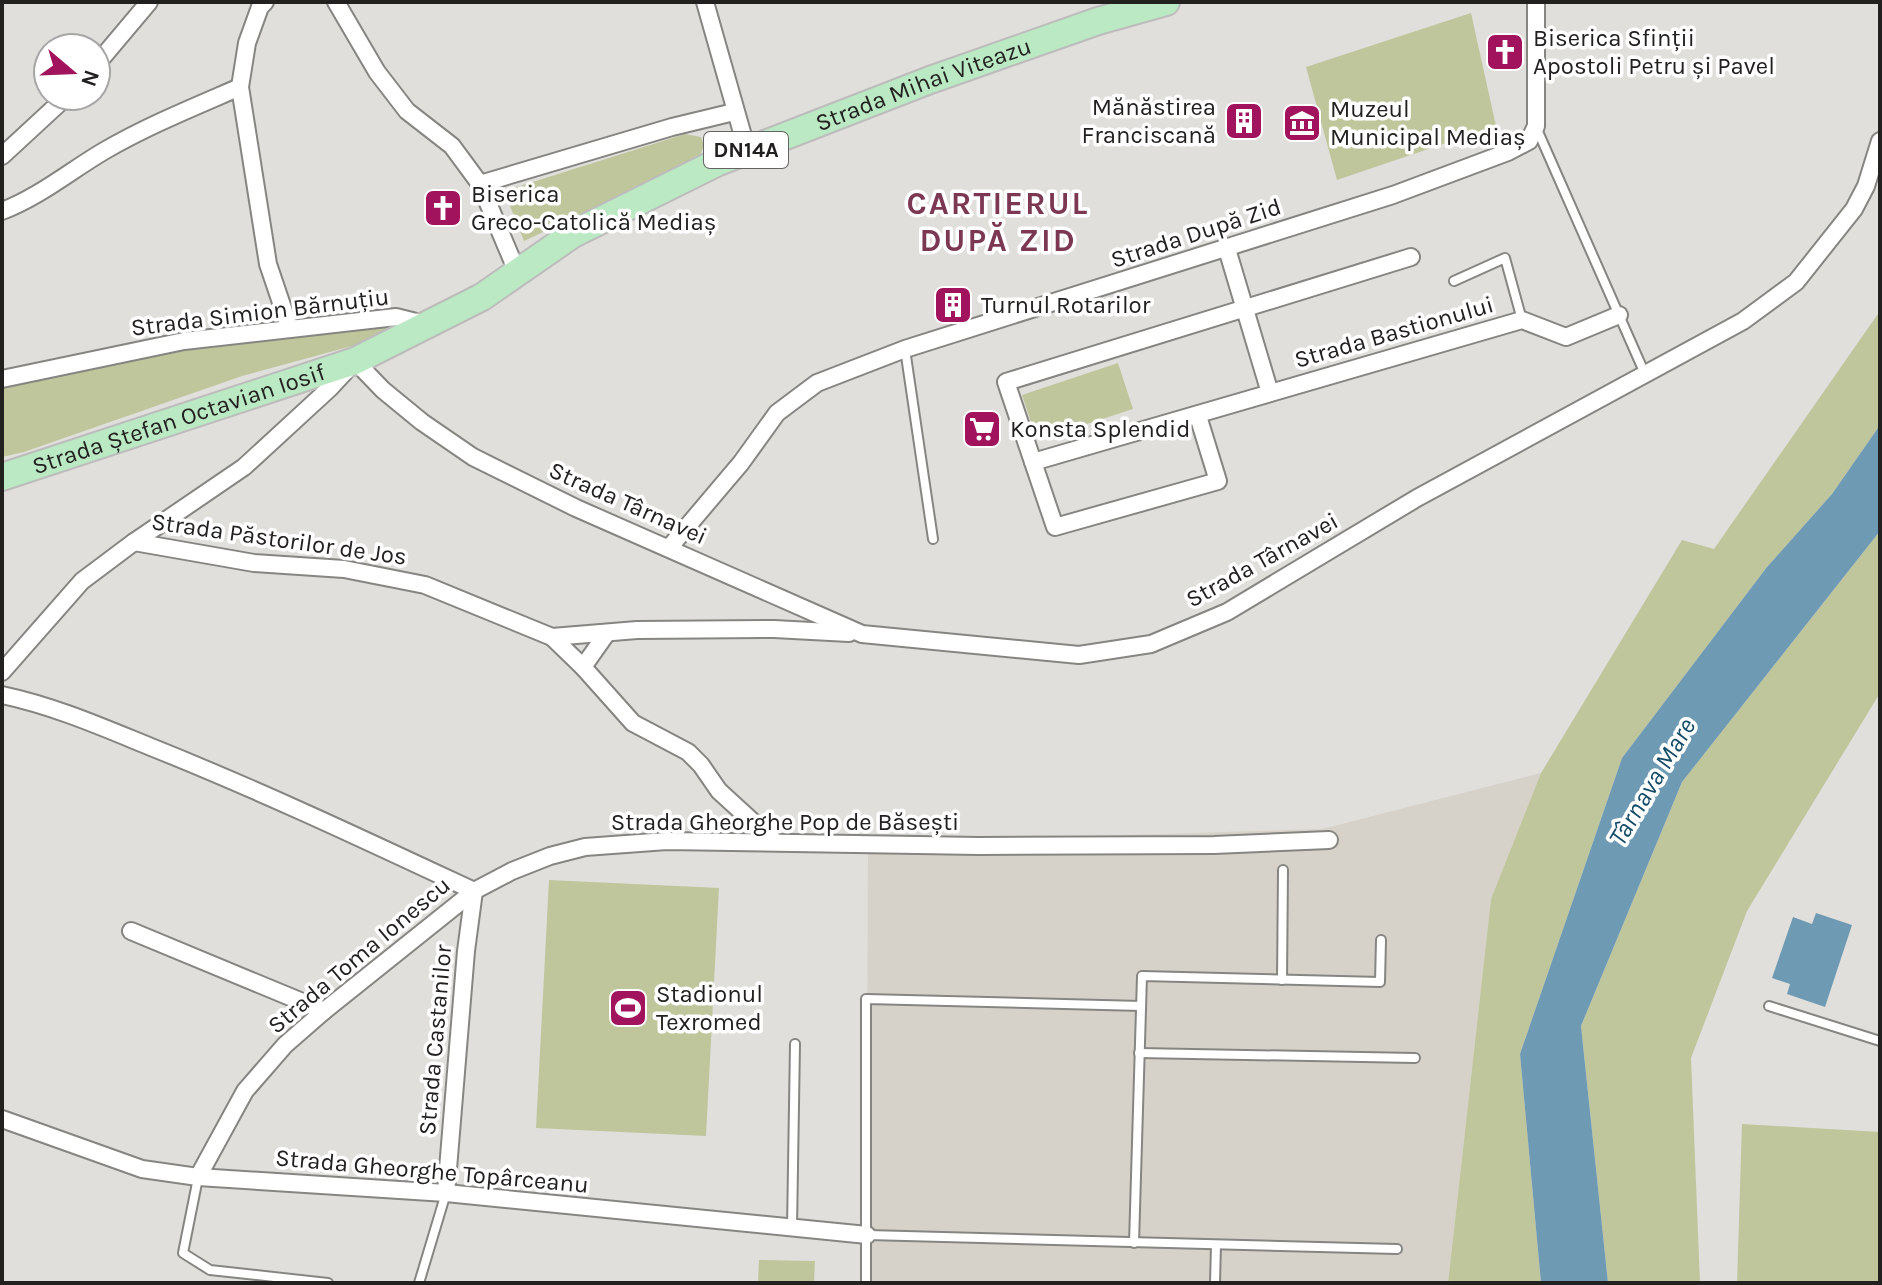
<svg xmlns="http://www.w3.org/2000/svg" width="1882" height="1285" viewBox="0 0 1882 1285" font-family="Karla,sans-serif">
  <rect width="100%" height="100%" fill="#e1dfdc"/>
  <polygon fill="#d7d2c9" points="1541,773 1491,899 1448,1283 866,1283 868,843 1322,829"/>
  <g fill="#bfc69c">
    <polygon points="1471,13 1496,126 1337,180 1306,67"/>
    <polygon points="685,134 701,137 704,145 700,156 689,164 524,241 504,191"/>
    <polygon points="1880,311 1880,425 1832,494 1767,567 1622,758 1520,1054 1541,1283 1448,1283 1491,899 1541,773 1682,540 1714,549"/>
    <polygon points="396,317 429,325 242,376 24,452 2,457 2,379 184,341"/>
    <polygon points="1118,363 1133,409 1037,440 1022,395"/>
    <polygon points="1880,531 1880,693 1747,911 1691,1058 1700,1283 1608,1283 1581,1026 1682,782"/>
    <polygon points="549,880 719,888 706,1136 536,1128"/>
    <polygon points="1742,1124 1880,1132 1880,1283 1737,1283"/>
    <polygon points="759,1260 815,1261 814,1283 758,1283"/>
  </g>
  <g fill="#6f9ab4">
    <polygon points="1880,425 1880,531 1682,782 1581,1026 1608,1283 1541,1283 1520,1054 1622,758 1767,567 1832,494"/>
    <polygon points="1816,913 1852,925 1825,1007 1787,994 1790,984 1772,978 1793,917 1812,924"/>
  </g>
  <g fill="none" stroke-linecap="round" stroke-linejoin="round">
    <defs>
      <g id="service">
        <polyline points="1536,127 1645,374"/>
        <polyline points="1454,281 1505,258 1522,320"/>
        <polyline points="905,349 933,539"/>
        <polyline points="1282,980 1283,870"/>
        <polyline points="1769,1006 1880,1041"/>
        <polyline points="1139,1053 1415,1058"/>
        <polyline points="198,1178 183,1253 210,1270 328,1283"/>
        <polyline points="792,1228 795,1044"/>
        <polyline points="868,1235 1397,1249"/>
        <polyline points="1134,1243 1142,976 1380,982 1381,940"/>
        <polyline points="419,1283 446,1193"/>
        <polyline points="866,1283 866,999 1141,1006"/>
        <polyline points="1215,1283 1216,1245"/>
      </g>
      <g id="minor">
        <polyline points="265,2 260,7 247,43 240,87 268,264 290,329"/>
        <polyline points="336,2 377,72 407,111 452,146 480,184"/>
        <polyline points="705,2 747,150"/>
        <polyline points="96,65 149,2"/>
        <polyline points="2,156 67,96"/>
        <path d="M2,211C39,197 70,171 104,151C147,126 194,107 240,87"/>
        <polyline points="1227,249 1270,393"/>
        <polyline points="518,274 480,184 672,127 734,112"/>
        <polyline points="2,379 184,341 396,317 428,325"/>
        <polyline points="1198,416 1218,481 1055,527 1033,462 1522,320 1566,337 1619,315"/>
        <polyline points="1033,462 1006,382 1411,257"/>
        <polyline points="134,542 254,563 344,569 425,585 552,637 583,667 633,723 688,752 701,765 719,791 775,842"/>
        <polyline points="669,548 741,463 777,413 817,383 905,349 1393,195 1508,152 1529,141 1536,126 1536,2"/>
        <polyline points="552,637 637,630 774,629 849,633"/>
        <polyline points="583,667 607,633"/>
        <polyline points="2,672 82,581 134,542 244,467 330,388 355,361 383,390 422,422 473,457 576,508 862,634 1079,655 1151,644 1227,612 1417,498 1743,321 1796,282 1854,209 1866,186 1880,141"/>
        <path d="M2,695C54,706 102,727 151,747C261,791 367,841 474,891"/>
        <polyline points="131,931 324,1011"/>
        <polyline points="2,1119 142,1169 198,1177 446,1193 867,1235"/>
        <polyline points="198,1177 245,1091 285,1045 324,1011 474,891 512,871 550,856 585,847 667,841 979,846 1214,845 1329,840"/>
        <polyline points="446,1193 466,951 474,891"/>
      </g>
      <g id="primary">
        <path id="s1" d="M2,477L355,361L482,297L573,234L716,163L930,80L1098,21L1166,2"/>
      </g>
    </defs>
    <use href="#service" stroke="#868582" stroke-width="12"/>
    <use href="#minor" stroke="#868582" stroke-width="20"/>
    <use href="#primary" stroke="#bdbcbc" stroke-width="30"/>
    <use href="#service" stroke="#fff" stroke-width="8"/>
    <use href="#minor" stroke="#fff" stroke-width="16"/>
    <use href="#primary" stroke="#bbe9c4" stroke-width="26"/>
  </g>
  <defs>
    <symbol id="church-square" viewBox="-11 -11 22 22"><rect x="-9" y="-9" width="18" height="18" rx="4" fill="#a1135c" stroke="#fff"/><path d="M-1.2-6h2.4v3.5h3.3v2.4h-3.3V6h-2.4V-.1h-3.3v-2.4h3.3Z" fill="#fff"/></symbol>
    <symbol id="building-square" viewBox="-11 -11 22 22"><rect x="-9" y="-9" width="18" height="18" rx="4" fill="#a1135c" stroke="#fff"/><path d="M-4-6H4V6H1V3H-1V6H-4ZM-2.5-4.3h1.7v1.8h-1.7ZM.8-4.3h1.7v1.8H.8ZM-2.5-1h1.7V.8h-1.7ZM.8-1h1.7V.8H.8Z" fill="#fff"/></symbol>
    <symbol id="museum-square" viewBox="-11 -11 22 22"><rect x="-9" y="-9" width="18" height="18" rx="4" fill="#a1135c" stroke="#fff"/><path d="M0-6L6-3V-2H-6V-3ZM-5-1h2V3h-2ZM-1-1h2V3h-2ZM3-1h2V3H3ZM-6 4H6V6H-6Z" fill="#fff"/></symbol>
    <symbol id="supermarket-square" viewBox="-11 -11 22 22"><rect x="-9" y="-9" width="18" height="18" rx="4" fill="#a1135c" stroke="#fff"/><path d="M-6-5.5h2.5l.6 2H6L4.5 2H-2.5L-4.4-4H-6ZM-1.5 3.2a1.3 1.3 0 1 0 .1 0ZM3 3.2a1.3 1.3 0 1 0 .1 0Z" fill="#fff"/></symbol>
    <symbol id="stadium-square" viewBox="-11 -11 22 22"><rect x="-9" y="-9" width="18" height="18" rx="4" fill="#a1135c" stroke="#fff"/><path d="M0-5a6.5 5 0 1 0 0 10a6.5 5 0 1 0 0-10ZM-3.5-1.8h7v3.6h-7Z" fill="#fff"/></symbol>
  </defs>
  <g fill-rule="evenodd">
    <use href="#church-square" x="1483" y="30" width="44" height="44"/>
    <use href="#building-square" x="1222" y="99" width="44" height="44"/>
    <use href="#museum-square" x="1280" y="101" width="44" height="44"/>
    <use href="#church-square" x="421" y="186" width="44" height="44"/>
    <use href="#building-square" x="931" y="283" width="44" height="44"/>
    <use href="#supermarket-square" x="960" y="407" width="44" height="44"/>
    <use href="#stadium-square" x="606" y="986" width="44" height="44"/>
  </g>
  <g text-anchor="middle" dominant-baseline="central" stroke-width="7" stroke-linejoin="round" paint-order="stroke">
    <rect fill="#fff" stroke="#646463" stroke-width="2" x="704" y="132" width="84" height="36" rx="6"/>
    <g font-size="22" font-weight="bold" fill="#222120">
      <text x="746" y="150">DN14A</text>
    </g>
    <g font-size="24" fill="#222120" stroke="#fff" text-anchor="start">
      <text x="1533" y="38">Biserica Sfinții<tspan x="1533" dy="28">Apostoli Petru și Pavel</tspan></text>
      <text x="1216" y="107" text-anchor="end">Mănăstirea<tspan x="1216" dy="28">Franciscană</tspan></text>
      <text x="1330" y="109">Muzeul<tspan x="1330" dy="28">Municipal Mediaș</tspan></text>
      <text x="471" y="194">Biserica<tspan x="471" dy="28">Greco-Catolică Mediaș</tspan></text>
      <text x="981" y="305">Turnul Rotarilor</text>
      <text x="1010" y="429">Konsta Splendid</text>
      <text x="656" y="994">Stadionul<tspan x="656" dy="28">Texromed</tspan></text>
    </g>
    <g font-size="24" fill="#222120" stroke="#fff">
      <text stroke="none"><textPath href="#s1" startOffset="1006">Strada Mihai Viteazu</textPath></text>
      <text transform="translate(1196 233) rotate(-18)">Strada După Zid</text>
      <text transform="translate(260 312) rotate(-7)">Strada Simion Bărnuțiu</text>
      <text transform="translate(1394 332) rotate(-16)">Strada Bastionului</text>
      <text stroke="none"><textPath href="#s1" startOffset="186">Strada Ștefan Octavian Iosif</textPath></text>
      <text transform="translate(628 503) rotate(24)">Strada Târnavei</text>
      <text transform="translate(279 539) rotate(8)">Strada Păstorilor de Jos</text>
      <text transform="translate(1262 560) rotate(-29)">Strada Târnavei</text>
      <text x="785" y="822">Strada Gheorghe Pop de Băsești</text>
      <text transform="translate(359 955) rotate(-40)">Strada Toma Ionescu</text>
      <text transform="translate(435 1040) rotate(-85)">Strada Castanilor</text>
      <text transform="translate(432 1171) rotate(5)">Strada Gheorghe Topârceanu</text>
    </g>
    <g font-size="26" font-style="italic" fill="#144c68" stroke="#fff">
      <text transform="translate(1652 782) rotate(-59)">Târnava Mare</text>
    </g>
    <g font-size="32" font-weight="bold" letter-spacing="2" fill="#7c3853" stroke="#fff">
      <text x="998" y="203">CARTIERUL<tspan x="998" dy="37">DUPĂ ZID</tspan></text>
    </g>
  </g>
  <rect width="1882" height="1285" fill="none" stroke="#222120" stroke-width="8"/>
  <g transform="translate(72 72) rotate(109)"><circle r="38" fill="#ffffff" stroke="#a7a6a6" stroke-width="2"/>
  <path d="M0-6L14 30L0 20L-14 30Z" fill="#a1135c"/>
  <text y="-12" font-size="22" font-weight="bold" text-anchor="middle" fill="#222120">N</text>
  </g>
</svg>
